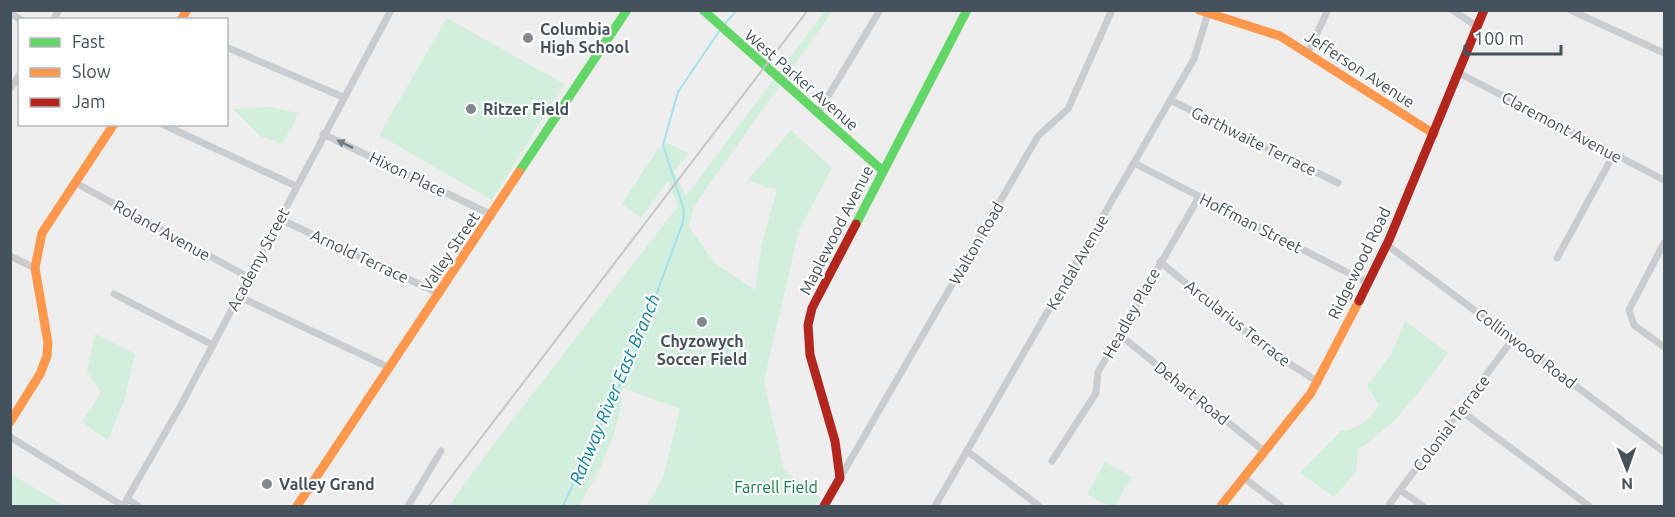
<svg xmlns="http://www.w3.org/2000/svg" width="1675" height="517" viewBox="0 0 1675 517" font-family="Ubuntu,sans-serif">
  <rect width="100%" height="100%" fill="#efeeee"/>
  <g fill="#d1efdc">
    <path d="M825,11H833L694,206L689,227L715,263L755,290L762,243L777,190L747,181L791,130L832,168L799,230L764,381L784,470L820,497L816,506H646L663,478L680,409L623,388C620,430 601,470 579,506H449L487,453L678,206L668,181L641,218L622,204L657,150L666,143L690,153L674,171L686,196Z"/>
    <polygon points="447,18 564,84 492,200 379,135"/>
    <polygon points="267,107 299,113 282,144 260,136 233,109"/>
    <path d="M1405,321L1448,353C1419,392 1400,422 1358,449L1356,472L1334,497L1300,473L1341,431C1358,430 1370,419 1379,405L1367,386L1391,354Z"/>
    <polygon points="95,334 135,354 124,401 108,440 82,422 101,393 87,371"/>
    <polygon points="1105,462 1132,477 1115,506 1109,506 1087,494"/>
    <polygon points="10,474 11,474 65,506 11,506"/>
  </g>
  <g fill="none" stroke-linecap="round" stroke-linejoin="round">
    <g stroke="#a5e1ee" stroke-width="2">
      <polyline points="723,26 737,10"/>
      <polyline points="563,506 635,352 683,222 684,210 663,145 678,92 720,30"/>
    </g>
    <g stroke="#cacdcf" stroke-width="7">
      <polyline points="1452,10 1478,27"/>
      <polyline points="1570,10 1664,53"/>
      <polyline points="10,13 21,20"/>
      <polyline points="53,20 59,10"/>
      <polyline points="226,47 343,97"/>
      <polyline points="1308,52 1328,10"/>
      <polyline points="1459,73 1664,180"/>
      <polyline points="10,89 20,74"/>
      <polyline points="1170,100 1338,183"/>
      <polyline points="818,113 880,10"/>
      <polyline points="162,124 296,186"/>
      <polyline points="323,134 492,215"/>
      <polyline points="1134,163 1368,283"/>
      <polyline points="76,183 248,277"/>
      <polyline points="280,219 440,294"/>
      <polyline points="1664,243 1629,310 1634,325 1664,347"/>
      <polyline points="1387,245 1664,452"/>
      <polyline points="10,256 35,268"/>
      <polyline points="1557,258 1614,154"/>
      <polyline points="1160,262 1271,352 1317,381"/>
      <polyline points="114,294 213,345"/>
      <polyline points="238,296 390,368"/>
      <polyline points="1120,335 1265,452"/>
      <polyline points="1461,411 1589,506"/>
      <polyline points="10,437 123,506"/>
      <polyline points="967,451 1039,506"/>
      <polyline points="1052,461 1096,393 1098,372 1199,197"/>
      <polyline points="840,478 1038,136 1068,109 1112,10"/>
      <polyline points="1244,478 1281,506"/>
      <polyline points="1400,490 1423,506"/>
      <polyline points="127,499 138,506"/>
      <polyline points="123,506 181,405 391,10"/>
      <polyline points="408,506 441,451"/>
      <polyline points="935,506 1194,59 1208,13"/>
      <polyline points="1388,506 1513,339"/>
    </g>
    <g stroke="#63d668" stroke-width="9">
      <polyline points="703,10 883,171"/>
      <polyline points="519,172 627,10"/>
      <polyline points="856,224 967,10"/>
    </g>
    <g stroke="#ff974d" stroke-width="9">
      <polyline points="1199,10 1280,36 1434,134"/>
      <polyline points="181,20 187,10"/>
      <polyline points="10,422 40,374 47,356 48,343 35,268 42,233 114,124"/>
      <polyline points="297,506 519,172"/>
      <polyline points="1221,506 1311,393 1359,301"/>
    </g>
    <g stroke="#b3261e" stroke-width="9">
      <polyline points="1359,301 1389,240 1484,10"/>
      <polyline points="824,506 840,478 835,441 810,355 808,325 812,308 856,224"/>
    </g>
    <polyline stroke="#c4c6c8" stroke-width="2" points="429,506 808,10"/>
  </g>
  <defs><path id="oneway-solid" d="M-6-.8H1V-3.2L6.5 0L1 3.2V.8H-6Z" transform="scale(1.5)"/></defs>
  <use fill="#747c84" href="#oneway-solid" transform="translate(345 144) rotate(-154)"/>
  <g fill="#80888e" stroke="#fff" stroke-width="2">
    <circle cx="528" cy="38" r="6"/>
    <circle cx="471" cy="109" r="6"/>
    <circle cx="702" cy="322" r="6"/>
    <circle cx="267" cy="484" r="6"/>
  </g>
  <g text-anchor="middle" dominant-baseline="central" stroke-width="4.5" stroke-linejoin="round" paint-order="stroke">
    <g font-size="16" font-weight="bold" fill="#45515b" stroke="#fff" text-anchor="start">
      <text x="540" y="29">Columbia<tspan x="540" dy="18">High School</tspan></text>
      <text x="483" y="109">Ritzer Field</text>
      <text x="702" y="341" text-anchor="middle">Chyzowych<tspan x="702" dy="18">Soccer Field</tspan></text>
      <text x="279" y="484">Valley Grand</text>
    </g>
    <g font-size="16" fill="#45515b" stroke="#fff">
      <text transform="translate(1360 69) rotate(33)">Jefferson Avenue</text>
      <text transform="translate(802 80) rotate(41)">West Parker Avenue</text>
      <text transform="translate(1562 127) rotate(28)">Claremont Avenue</text>
      <text transform="translate(1254 141) rotate(26)">Garthwaite Terrace</text>
      <text transform="translate(408 174) rotate(26)">Hixon Place</text>
      <text transform="translate(1251 223) rotate(27)">Hoffman Street</text>
      <text transform="translate(162 230) rotate(29)">Roland Avenue</text>
      <text transform="translate(836 230) rotate(-63)">Maplewood Avenue</text>
      <text transform="translate(976 243) rotate(-60)">Walton Road</text>
      <text transform="translate(450 251) rotate(-56)">Valley Street</text>
      <text transform="translate(360 256) rotate(25)">Arnold Terrace</text>
      <text transform="translate(258 259) rotate(-62)">Academy Street</text>
      <text transform="translate(1077 262) rotate(-60)">Kendal Avenue</text>
      <text transform="translate(1359 263) rotate(-64)">Ridgewood Road</text>
      <text transform="translate(1131 313) rotate(-61)">Headley Place</text>
      <text transform="translate(1238 323) rotate(38)">Arcularius Terrace</text>
      <text transform="translate(1526 348) rotate(37)">Collinwood Road</text>
      <text transform="translate(1192 393) rotate(39)">Dehart Road</text>
      <text transform="translate(1451 423) rotate(-53)">Colonial Terrace</text>
    </g>
    <g font-size="16" fill="#147e46" stroke="#fff">
      <text x="776" y="487">Farrell Field</text>
    </g>
    <g font-size="18" font-style="italic" fill="#09819c" stroke="#fff">
      <text transform="translate(614 389) rotate(-67)">Rahway River East Branch</text>
    </g>
  </g>
  <rect width="1675" height="517" fill="none" stroke="#45515b" stroke-width="24"/>
  <rect x="18" y="18" width="210" height="108" fill="#ffffff" stroke="#b5b9bd" stroke-width="1.5"/>
  <rect x="30" y="38" width="30" height="9" fill="#63d668" stroke="#b5b9bd" stroke-width="1.5"/>
  <text x="72" y="48" font-size="18" fill="#45515b">Fast</text>
  <rect x="30" y="68" width="30" height="9" fill="#ff974d" stroke="#b5b9bd" stroke-width="1.5"/>
  <text x="72" y="78" font-size="18" fill="#45515b">Slow</text>
  <rect x="30" y="98" width="30" height="9" fill="#b3261e" stroke="#b5b9bd" stroke-width="1.5"/>
  <text x="72" y="108" font-size="18" fill="#45515b">Jam</text>
  <g transform="translate(1627 469) rotate(179)" stroke="#ffffff" stroke-width="4.5" paint-order="stroke">
  <path d="M0-4.5L10 22L0 15L-10 22Z" fill="#45515b"/>
  <text y="-9" font-size="16" font-weight="bold" text-anchor="middle" fill="#45515b">N</text>
  </g>
  <path d="M1465 45v9h96v-9" fill="none" stroke="#45515b" stroke-width="3"/>
  <text x="1474" y="45" font-size="18" fill="#45515b" stroke="#ffffff" stroke-width="4.5" paint-order="stroke">100 m</text>
</svg>
